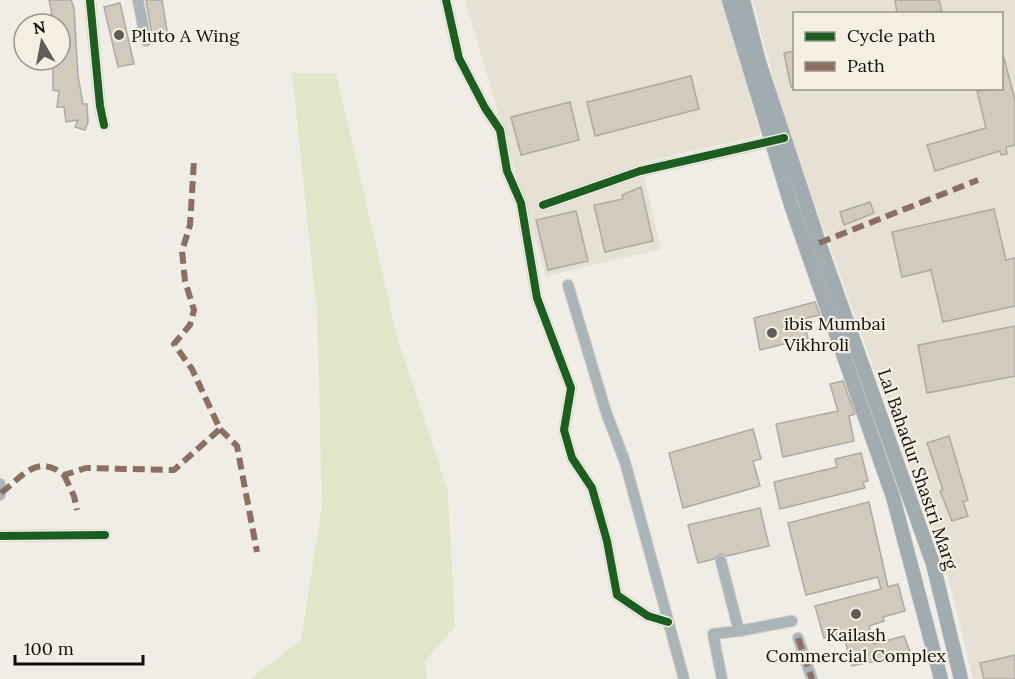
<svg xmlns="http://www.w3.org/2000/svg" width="1015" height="679" viewBox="0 0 1015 679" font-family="Lora,serif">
  <rect width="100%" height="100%" fill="#f0ede7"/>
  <g fill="#e7e0d5" fill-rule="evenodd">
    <polygon points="465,0 722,0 761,135 641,163 661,249 546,276"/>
    <path d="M753,0H1015V679H973L946,568L784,120ZM794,14H1002V88H794Z"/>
  </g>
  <polygon fill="#e2e6c9" points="292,73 336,73 398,340 448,491 455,627 425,661 427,679 250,679 301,640 322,505 317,313"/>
  <g fill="#d2cabc" stroke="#adaaa6" stroke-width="1.5">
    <polygon points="49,0 71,0 74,8 78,76 83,104 87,104 88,122 85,130 75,127 78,120 66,122 64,107 57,107 59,91 53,90 53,60 60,60 60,24 54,24"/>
    <polygon points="146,0 162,0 168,37 152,35"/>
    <polygon points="895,0 939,0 942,11 897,14"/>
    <polygon points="120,3 134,64 118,67 104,7"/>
    <polygon points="795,51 795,87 791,87 784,53"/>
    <polygon points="1002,58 1004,58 1015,100 1015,145 1006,147 1007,154 1001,155 1000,151 935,171 927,145 986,128 977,91 1002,88"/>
    <polygon points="691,76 699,109 595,136 587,102"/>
    <polygon points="570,102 579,140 521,155 511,117"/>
    <polygon points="641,187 653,241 605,252 594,205 623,199 622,195"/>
    <polygon points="870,202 874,213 844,225 840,212"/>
    <polygon points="994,209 1006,260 1015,258 1015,306 943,322 931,270 902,277 892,232"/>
    <polygon points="576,211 588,261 548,270 536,220"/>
    <polygon points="815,302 820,315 803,319 808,338 760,350 754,318"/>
    <polygon points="1015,326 1015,376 927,393 918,345"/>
    <polygon points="843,381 855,414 849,416 854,441 783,457 776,424 838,411 830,384"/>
    <polygon points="753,429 761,459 753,461 760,486 683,508 669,453"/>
    <polygon points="949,436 968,500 963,502 968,516 952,521 940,491 943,490 927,443"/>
    <polygon points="861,453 868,481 863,482 865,488 780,509 774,482 837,467 835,459"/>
    <polygon points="869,502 888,587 898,584 905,611 883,617 884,621 869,626 874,644 904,636 911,654 852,666 843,633 824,638 815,606 881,589 878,577 806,595 788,523"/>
    <polygon points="760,508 769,546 727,556 720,554 714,559 698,563 688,525"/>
    <polygon points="1015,655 1015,679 984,679 980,663"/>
  </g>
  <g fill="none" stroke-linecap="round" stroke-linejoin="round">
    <defs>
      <g id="minor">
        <polyline points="90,0 100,106 104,125"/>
        <polyline points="138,0 146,41"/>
        <polyline points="446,0 459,58 485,108 500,130 507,171 521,203 537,298 571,388 564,430 572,458 592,488 607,541 617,595 648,616 668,622"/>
        <polyline points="543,205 640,171 777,140"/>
        <polyline points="568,285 606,412 625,462 684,679"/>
        <polyline points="0,484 0,495"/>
        <polyline points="0,536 105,535"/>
        <polyline points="721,561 739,631 713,634 722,679"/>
        <polyline points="739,631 792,621"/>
        <polyline points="798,638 812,679"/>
      </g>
      <g id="major">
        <polyline points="729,0 791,205 893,497 941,679"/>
        <polyline points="743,0 759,62 819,243 933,564 961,679"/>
      </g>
    </defs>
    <use href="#minor" stroke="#cbc9c5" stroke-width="12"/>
    <use href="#major" stroke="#cbc9c5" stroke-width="15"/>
    <use href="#minor" stroke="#a9b5b9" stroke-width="10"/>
    <use href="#major" stroke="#a1acb0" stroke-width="14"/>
    <g stroke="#8d6e63" stroke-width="6" stroke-dasharray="12 6" stroke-linecap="butt">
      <polyline points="819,243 978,180"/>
      <polyline points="220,429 237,446 257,552"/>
      <polyline points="64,475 74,496 77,510"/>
      <path d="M1,493C23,476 37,453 64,475L86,468L174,470L220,429L192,369L174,344L190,325L194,310L185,281L182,251L190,225L194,161"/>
      <polyline points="798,638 812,679"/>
    </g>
    <defs>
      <g id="cycleway">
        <polyline points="90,0 100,106 104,125"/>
        <polyline points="446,0 459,58 485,108 500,130 507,171 521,203 537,298 571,388 564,430 572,458 592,488 607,541 617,595 648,616 668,622"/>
        <polyline points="543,205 640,171 784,138"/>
        <polyline points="0,536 105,535"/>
      </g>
    </defs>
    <use href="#cycleway" stroke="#f4eee3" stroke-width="11"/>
    <use href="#cycleway" stroke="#1b5e20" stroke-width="8"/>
  </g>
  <g fill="#5f5d59" stroke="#f4eee3" stroke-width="2">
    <circle cx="119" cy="35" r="6"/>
    <circle cx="772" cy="333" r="6"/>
    <circle cx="856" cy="614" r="6"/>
  </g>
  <g text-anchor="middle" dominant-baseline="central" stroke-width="4.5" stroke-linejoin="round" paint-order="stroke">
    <g font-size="18" fill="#110f0c" stroke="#f4eee3" text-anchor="start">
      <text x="131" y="35">Pluto A Wing</text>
      <text x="784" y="323">ibis Mumbai<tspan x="784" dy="21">Vikhroli</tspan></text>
      <text x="856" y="634" text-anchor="middle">Kailash<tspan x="856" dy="21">Commercial Complex</tspan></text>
    </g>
    <g font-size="18" fill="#110f0c" stroke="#f4eee3">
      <text transform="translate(918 469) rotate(71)">Lal Bahadur Shastri Marg</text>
    </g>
  </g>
  <rect x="793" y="12" width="210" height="78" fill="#f4eee3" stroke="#99958d" stroke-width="1.5"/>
  <rect x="805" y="32" width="30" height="9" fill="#1b5e20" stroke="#99958d" stroke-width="1.5"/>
  <text x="847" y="42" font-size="18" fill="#110f0c">Cycle path</text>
  <rect x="805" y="62" width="30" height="9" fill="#8d6e63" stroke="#99958d" stroke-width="1.5"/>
  <text x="847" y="72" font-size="18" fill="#110f0c">Path</text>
  <g transform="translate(42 42) rotate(350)"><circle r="28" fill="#f4eee3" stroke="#99958d" stroke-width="1.5"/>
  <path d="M0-4.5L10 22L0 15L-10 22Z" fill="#5f5d59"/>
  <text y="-9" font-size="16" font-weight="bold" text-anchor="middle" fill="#110f0c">N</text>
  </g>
  <path d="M15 655v9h128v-9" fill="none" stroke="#110f0c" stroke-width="3"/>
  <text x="24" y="655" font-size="18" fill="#110f0c" stroke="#f4eee3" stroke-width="4.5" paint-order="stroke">100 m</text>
</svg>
